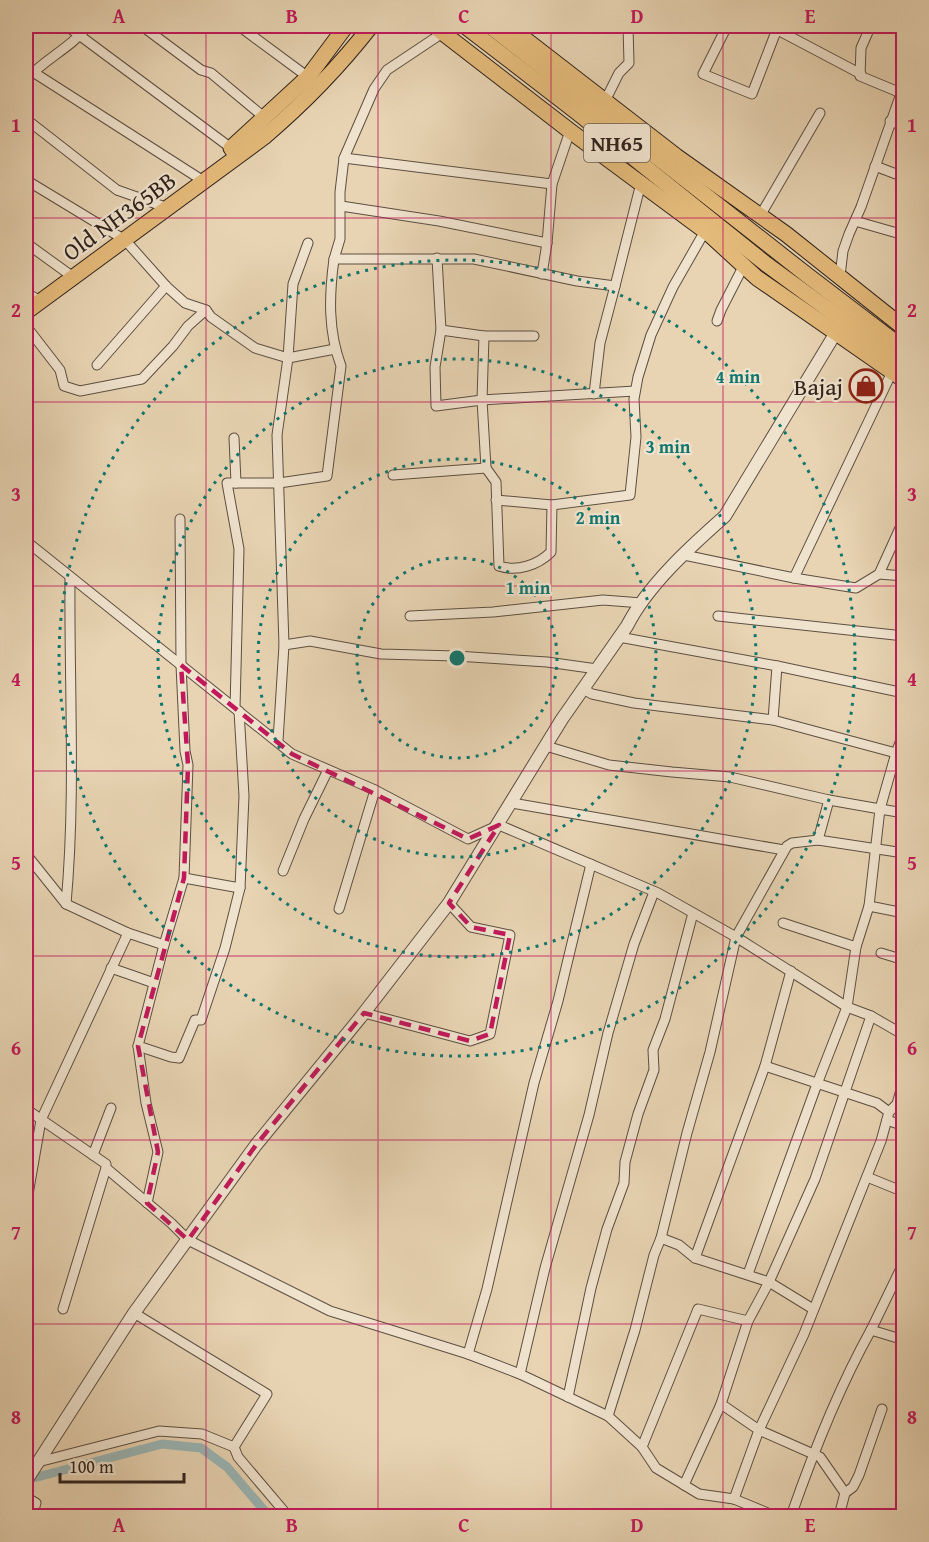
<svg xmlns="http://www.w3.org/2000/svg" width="929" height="1542" viewBox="0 0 929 1542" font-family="'Gentium Book Plus',serif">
  <rect width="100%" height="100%" fill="#e8d4b3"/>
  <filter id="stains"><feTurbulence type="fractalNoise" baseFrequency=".00333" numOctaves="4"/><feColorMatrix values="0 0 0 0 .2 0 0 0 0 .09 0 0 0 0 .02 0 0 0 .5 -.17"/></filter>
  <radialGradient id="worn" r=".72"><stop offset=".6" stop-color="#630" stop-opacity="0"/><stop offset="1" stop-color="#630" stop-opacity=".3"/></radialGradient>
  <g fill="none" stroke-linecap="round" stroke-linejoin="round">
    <polyline stroke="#9ab6b6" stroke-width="9" points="26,1480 162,1444 201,1448 227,1467 269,1516"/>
    <defs>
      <g id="minor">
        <polyline points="67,26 231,148"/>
        <polyline points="142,26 201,70 211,73 265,118"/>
        <polyline points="239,26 308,77"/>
        <polyline points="727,26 703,74 752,94 777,29"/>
        <polyline points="770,26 861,74"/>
        <polyline points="865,26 868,32 861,48 860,76 901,93"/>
        <polyline points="444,32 387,70 374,89 344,158 552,184 570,131"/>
        <polyline points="26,65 33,72 205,182"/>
        <path d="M26,80C44,59 71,48 88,26"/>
        <polyline points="605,101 619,73 629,63 628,26"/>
        <polyline points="26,119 117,190 168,208"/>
        <polyline points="890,121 904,126"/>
        <polyline points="344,158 340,192 340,239 334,259 474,259 577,281 615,286 641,183"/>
        <polyline points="875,166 904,177"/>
        <polyline points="26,180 125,240 166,286 185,303 206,310 211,317 255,348 288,358 335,349"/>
        <polyline points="341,206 439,221 547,243"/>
        <polyline points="760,216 820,113"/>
        <polyline points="855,221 904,235"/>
        <polyline points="26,243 73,277"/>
        <polyline points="437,258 441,330 435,367 436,406 482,400 635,391"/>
        <polyline points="542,274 547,243 552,184"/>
        <polyline points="840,276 843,251 849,234 861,207 904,85"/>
        <polyline points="26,293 41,301"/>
        <polyline points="717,321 721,310 743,267"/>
        <polyline points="26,326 60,370 64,386 80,391 142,379 173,346 188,326 206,310"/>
        <polyline points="441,330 484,336 534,336"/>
        <polyline points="484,336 482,400 486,468"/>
        <polyline points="97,365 166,286"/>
        <polyline points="594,394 600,343 615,286"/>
        <polyline points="234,438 236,483"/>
        <path d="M393,475L486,468L496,482L499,566C517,572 538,565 551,552L552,505L630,495L636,437L634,399L638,377L651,335L673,287L705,231"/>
        <polyline points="496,500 552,505"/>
        <polyline points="26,541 292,754 375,790 468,839 499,825 658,893 736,937 847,1007 871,1016 904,1035"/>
        <polyline points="684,555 794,578 892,372"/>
        <polyline points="879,574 904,576"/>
        <polyline points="794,578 856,588 879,574 904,519"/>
        <polyline points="410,616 493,612 603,600 642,603"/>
        <polyline points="718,616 904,636"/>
        <polyline points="619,637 777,666 773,720 896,753 904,732"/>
        <polyline points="284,645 310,641 381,654 456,656 547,662 597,669"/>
        <polyline points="777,666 904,693"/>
        <polyline points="583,689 592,694 634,703 773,720"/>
        <path d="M235,708L239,549L227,483H279L327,476L341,366C328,331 329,296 334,259"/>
        <polyline points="278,741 284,645 277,435 288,358 293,284 308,243"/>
        <polyline points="546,746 609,765 672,772 730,777 829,800 880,809 896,753 904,754"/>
        <polyline points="512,803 784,850"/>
        <polyline points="904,813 880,809 869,906 904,913"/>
        <polyline points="818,840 904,853"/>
        <path d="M26,854L66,904C76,795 69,686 70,577"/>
        <polyline points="591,864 558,1001 534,1083 487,1289 468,1354 520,1374 608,1416 642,1447 656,1468 699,1494 734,1499 775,1516"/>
        <polyline points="283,871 304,819 328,770"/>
        <polyline points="184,878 240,888 244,796 239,711"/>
        <polyline points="66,904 128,933 164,945 184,878 188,765 185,751 181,665 180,519"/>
        <polyline points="339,909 375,790"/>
        <polyline points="783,923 856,947"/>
        <polyline points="164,945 138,1046 171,1057 179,1058 195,1020 201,1020 225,948 240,888"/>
        <polyline points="881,953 904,960"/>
        <polyline points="111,968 154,983"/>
        <polyline points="364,1013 470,1041 490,1034 510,935 471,927 449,903"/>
        <polyline points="138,1046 146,1103 158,1152 147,1203"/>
        <polyline points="765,1066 877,1103 889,1112"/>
        <polyline points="26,1109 106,1164 106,1168 171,1223 188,1240 330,1311 468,1354"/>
        <polyline points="887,1120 904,1126"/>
        <polyline points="93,1155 111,1108"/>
        <polyline points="867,1177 904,1192"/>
        <polyline points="26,1206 41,1120 128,933"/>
        <polyline points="661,1238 679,1245 695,1258 769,1282 813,1309"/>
        <polyline points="695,1258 765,1066 791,971"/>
        <polyline points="748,1274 817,1084 847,1007 856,947 869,906"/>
        <polyline points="63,1309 106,1168"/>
        <polyline points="134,1313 267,1394 234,1447 238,1457 288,1516"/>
        <polyline points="748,1321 769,1282 815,1179 871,1016"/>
        <polyline points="871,1330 904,1262"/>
        <polyline points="520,1374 545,1268 589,1115 608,1033 634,944 654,892"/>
        <polyline points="568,1397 591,1288 607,1229 624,1183 625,1162 638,1114 654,1070 653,1050 665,1019 693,913"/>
        <polyline points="608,1416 635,1330 654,1255 661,1238 687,1133 710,1052 736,937 787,846 792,843 818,840 829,800"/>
        <polyline points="642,1447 698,1309 748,1321 721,1404 759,1430 734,1499"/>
        <polyline points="26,1467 38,1462 159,1431 202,1434 234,1447"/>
        <polyline points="684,1485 721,1404"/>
        <polyline points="845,1493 853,1487 859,1475 882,1409"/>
        <polyline points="26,1497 36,1503 32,1516"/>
        <path d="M791,1516C813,1453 838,1389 871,1330L904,1340"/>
        <polyline points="839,1516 845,1493 820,1457 759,1430 804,1334 881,1141 889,1112 897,1104 904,1079"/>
      </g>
      <path id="tertiary" d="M26,1481L134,1313L256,1145L360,1018L449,903L562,719L627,626C648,585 690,547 725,516L835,334"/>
      <g id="primary">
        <polyline points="434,26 570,131 709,234 757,278 904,380"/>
        <polyline points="508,26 676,156 786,234 904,328"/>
        <polyline points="237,156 231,148 308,77 346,26"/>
        <path d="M26,312L264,137C304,103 339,67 371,26"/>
      </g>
      <g id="trunk">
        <polyline points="465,26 578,113 766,264 904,365"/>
        <polyline points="490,26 807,275 904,349"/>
      </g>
    </defs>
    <use href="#minor" stroke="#5d4f42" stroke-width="11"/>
    <use href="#tertiary" stroke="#5d4f42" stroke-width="14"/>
    <use href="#primary" stroke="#2f231d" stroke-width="17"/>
    <use href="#trunk" stroke="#2f231d" stroke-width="17"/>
    <use href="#minor" stroke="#f0e3ce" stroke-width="9"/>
    <use href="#tertiary" stroke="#f0e3ce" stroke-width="12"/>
    <use href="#primary" stroke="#e4ba7a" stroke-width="15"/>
    <use href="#trunk" stroke="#e4ba7a" stroke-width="15"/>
  </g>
  <path fill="none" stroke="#c2185b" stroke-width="4.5" stroke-dasharray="12 8" stroke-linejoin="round" d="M181,665L292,754L468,839L499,825L449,903L471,927L510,935L490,1034L470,1041L364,1013L256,1145L188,1240L147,1203L158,1152L138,1046L184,878L188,765Z"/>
  <path fill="none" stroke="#c2185b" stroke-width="1.5" stroke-opacity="0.55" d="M206,26V1516M378,26V1516M551,26V1516M723,26V1516M26,218H904M26,402H904M26,586H904M26,771H904M26,956H904M26,1140H904M26,1324H904"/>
  <g fill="none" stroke="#0f766e" stroke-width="3" stroke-dasharray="3 6">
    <circle cx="457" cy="658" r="100"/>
    <circle cx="457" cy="658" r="199"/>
    <circle cx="457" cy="658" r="299"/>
    <circle cx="457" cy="658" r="398"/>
  </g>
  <defs>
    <symbol id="shop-ring" viewBox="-11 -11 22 22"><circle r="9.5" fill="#f0e3ce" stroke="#8f2418" stroke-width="1.5"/><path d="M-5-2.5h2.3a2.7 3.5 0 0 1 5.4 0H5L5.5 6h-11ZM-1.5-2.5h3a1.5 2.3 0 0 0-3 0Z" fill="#8f2418"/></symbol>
  </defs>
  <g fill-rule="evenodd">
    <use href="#shop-ring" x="847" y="367" width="38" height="38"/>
  </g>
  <g text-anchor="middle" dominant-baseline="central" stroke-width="4.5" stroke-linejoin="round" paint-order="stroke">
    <rect fill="#f0e3ce" stroke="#695d52" stroke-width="1.5" x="584" y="124" width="66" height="38" rx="4.5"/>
    <g font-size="22" font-weight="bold" fill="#2f231d">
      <text x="617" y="143">NH65</text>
    </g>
    <g font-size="24" fill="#2f231d" stroke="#f0e3ce">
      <text transform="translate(119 216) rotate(-36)">Old NH365BB</text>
    </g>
    <g font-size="24" fill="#2f231d" stroke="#f0e3ce" text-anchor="end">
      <text x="843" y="386">Bajaj</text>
    </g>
  </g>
  <circle cx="457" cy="658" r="9" fill="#0f766e" stroke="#f0e3ce" stroke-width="3"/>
  <g font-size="18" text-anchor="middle" font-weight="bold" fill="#0f766e" stroke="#f0e3ce" stroke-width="4.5" stroke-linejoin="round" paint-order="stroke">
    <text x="738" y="383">4 min</text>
    <text x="668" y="453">3 min</text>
    <text x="598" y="524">2 min</text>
    <text x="528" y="594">1 min</text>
  </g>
  <rect width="929" height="1542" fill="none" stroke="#e8d4b3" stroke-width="66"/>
  <path d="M60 1473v9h124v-9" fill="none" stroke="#2f231d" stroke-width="3"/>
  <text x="69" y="1473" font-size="18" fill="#2f231d" stroke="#f0e3ce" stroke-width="4.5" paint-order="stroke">100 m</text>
  <rect x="33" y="33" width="863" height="1476" fill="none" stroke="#c2185b" stroke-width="2"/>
  <g font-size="20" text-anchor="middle" font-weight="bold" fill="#c2185b">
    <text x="119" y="23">A</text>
    <text x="292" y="23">B</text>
    <text x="464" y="23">C</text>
    <text x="637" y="23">D</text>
    <text x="810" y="23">E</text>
    <text x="16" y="132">1</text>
    <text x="912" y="132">1</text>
    <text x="16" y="317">2</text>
    <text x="912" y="317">2</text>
    <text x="16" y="501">3</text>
    <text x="912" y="501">3</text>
    <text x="16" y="686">4</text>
    <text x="912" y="686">4</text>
    <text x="16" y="870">5</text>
    <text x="912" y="870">5</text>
    <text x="16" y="1055">6</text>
    <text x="912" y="1055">6</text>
    <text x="16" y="1239">7</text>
    <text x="912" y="1239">7</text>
    <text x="16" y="1424">8</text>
    <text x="912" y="1424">8</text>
    <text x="119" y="1532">A</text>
    <text x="292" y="1532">B</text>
    <text x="464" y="1532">C</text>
    <text x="637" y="1532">D</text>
    <text x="810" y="1532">E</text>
  </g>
  <rect width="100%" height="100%" filter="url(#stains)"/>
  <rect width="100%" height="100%" fill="url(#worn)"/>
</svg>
